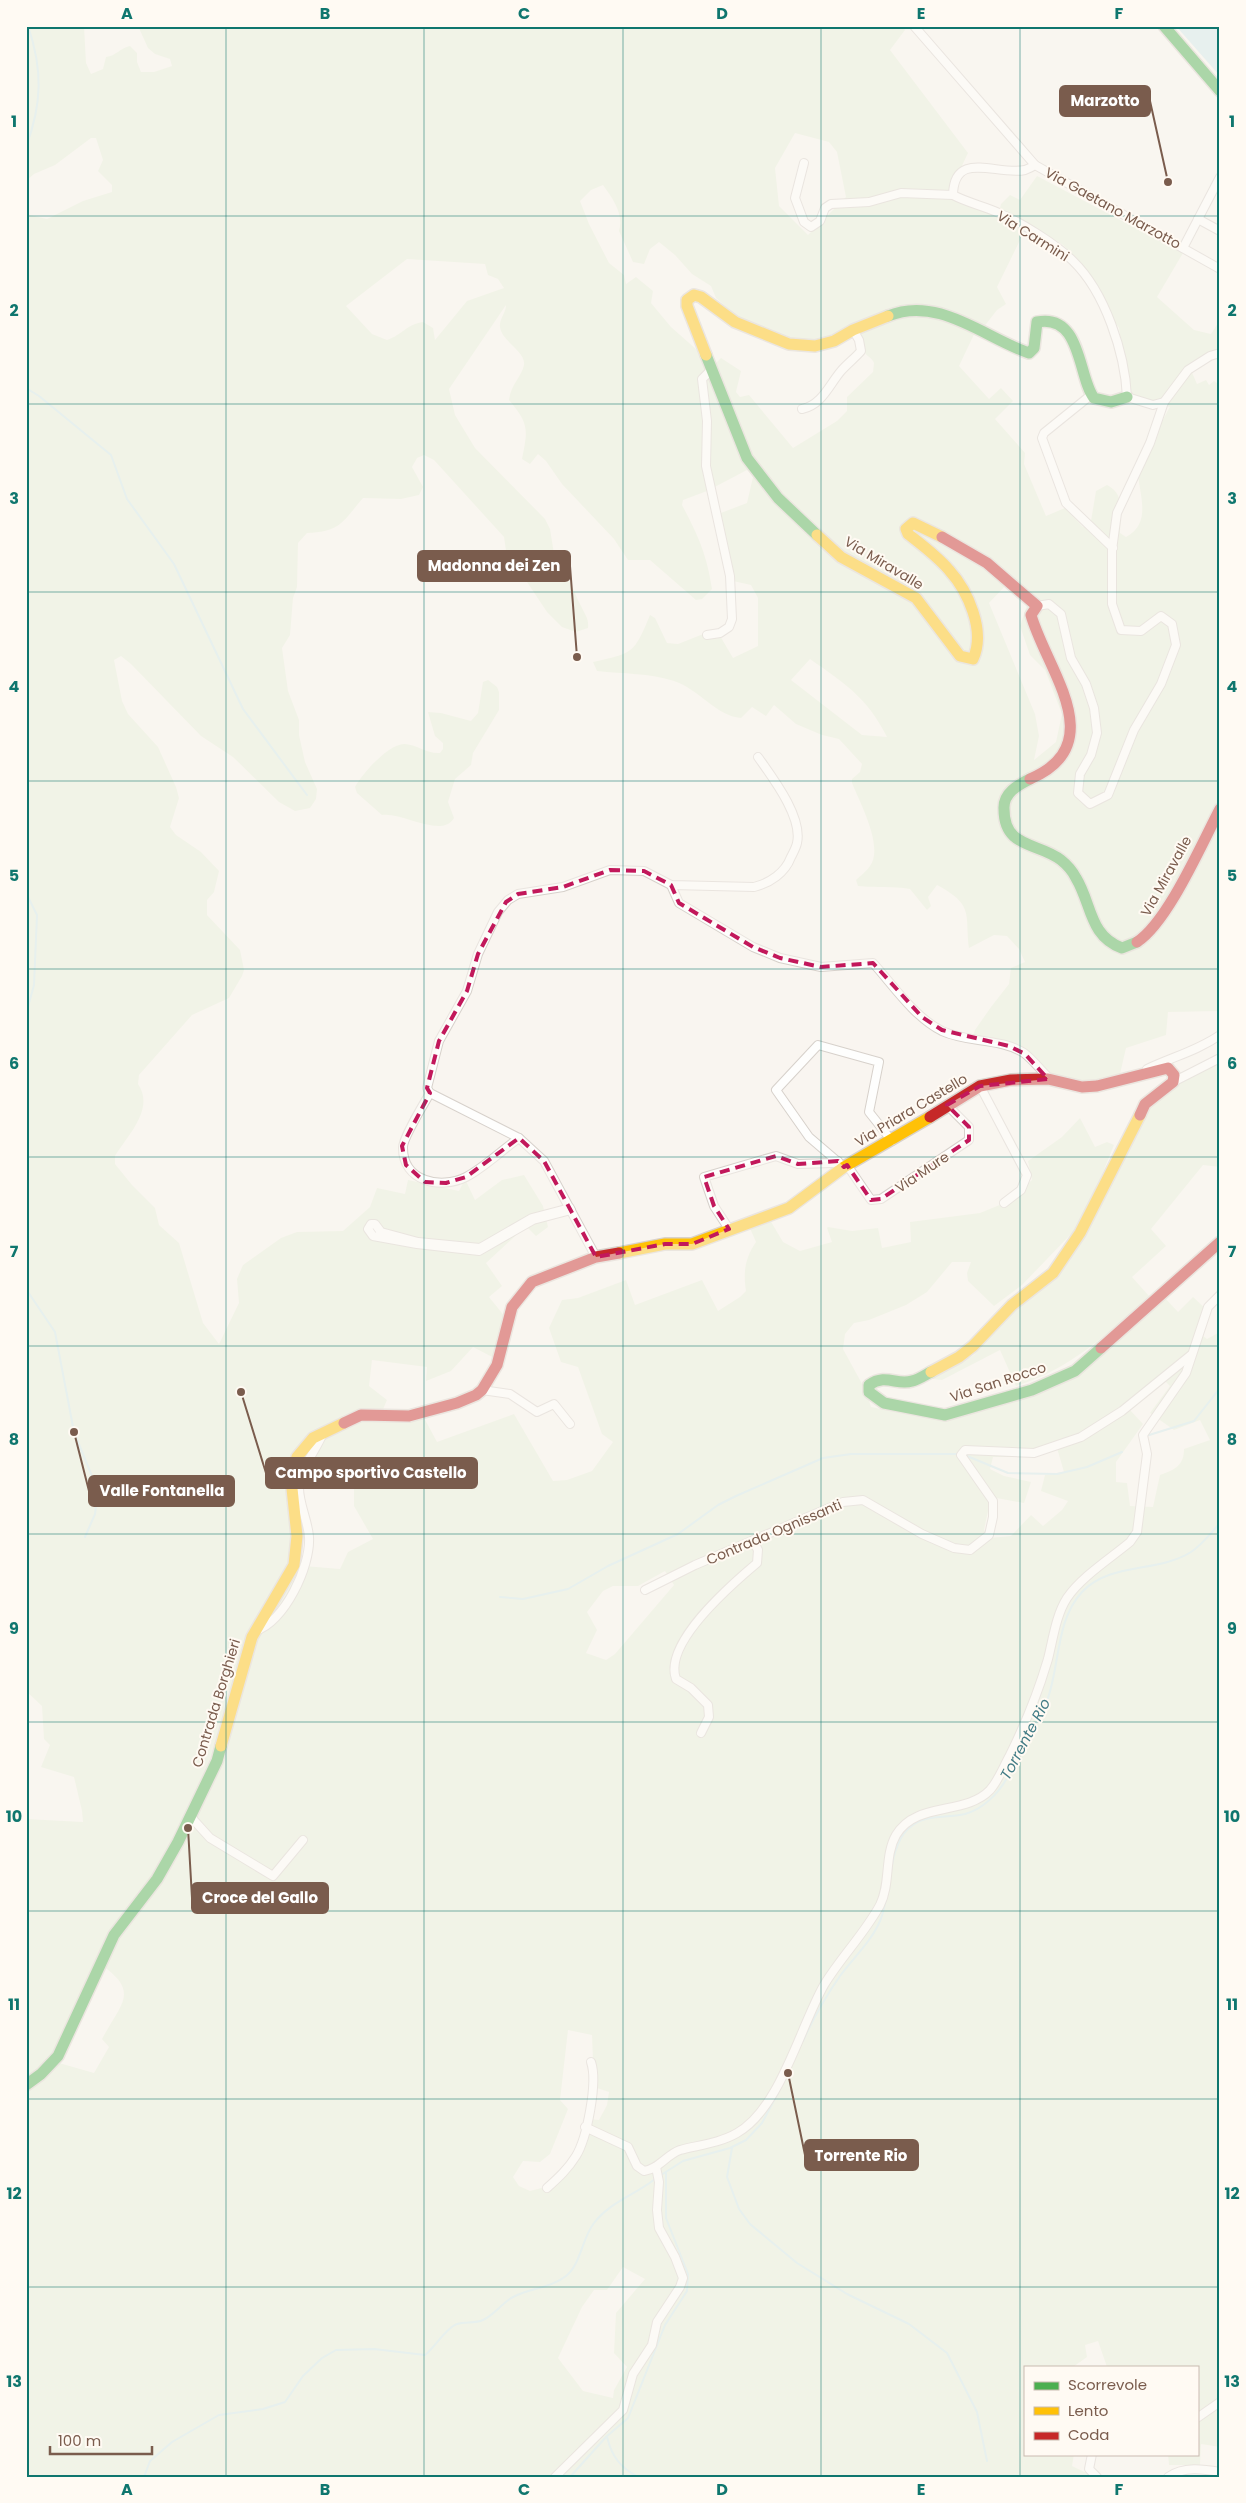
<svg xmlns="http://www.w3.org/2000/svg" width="1246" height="2503" viewBox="0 0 1246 2503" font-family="Poppins,sans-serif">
  <rect width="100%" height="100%" fill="#f9f5f0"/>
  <g fill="#e7f0db" fill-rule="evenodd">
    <path d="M26,26H84L86,63L91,74L103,69L106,57C116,56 120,48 130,46L137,53V62L141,72H154L172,66L170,59L155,54L148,48L138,26H902L905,30L890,50L968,153L949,193L999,212L1001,204L1010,195L1020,200L1037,176L1183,253L1157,297L1194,330L1211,334L1220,320V352L1214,350L1190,368L1197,384L1206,380L1209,385L1214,381L1220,385V1011L1168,1012L1166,1035L1126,1048L1120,1074H1123L1111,1080L1078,1083L1043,1075L1017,1053L972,1039L975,1030L991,1007L1009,984L1011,968L1025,962L1019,949L1007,936L994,935L969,948C965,913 974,905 937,885L928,897L931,906L927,910L910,889C892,886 876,888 858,886L856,880C860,876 867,871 870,866C884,847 860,803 852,783V779L860,772L862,764L839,739L822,735L796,724L774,705L766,716L752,707L741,718C716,716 699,689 674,681C650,673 623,674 597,671L593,662C633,653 634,654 650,615L655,618L667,643L678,644L716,629L733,658L758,646V598L751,585L733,581L713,516L747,503L753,477L747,470L707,491L683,500L682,505C698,535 707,555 712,589L702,599L696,600L650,560H628L614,539L562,484L546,461L538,454L530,464L522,459C528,429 529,424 509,400C511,384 522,376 524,365C526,351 502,342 500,327C499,319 506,313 506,305L449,389L455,415L475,448L545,519L550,529L556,566C571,578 573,590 581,606C585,615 589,618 588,628L576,632L562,627L547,612L527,582L516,570L506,551L504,537L434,460L424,455L417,458L412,467L423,487L419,495L401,499L363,498C343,521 341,532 307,533L298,543L297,587L293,598L290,635L282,648L288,691L299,720V735L305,762L317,789L316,799L310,808L295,811L279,802L233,757L201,736L131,664L121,656L114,660L122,701L128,714L158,747L176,787L179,798L170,827L176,835L201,852L219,871L214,892L207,900V915L240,950L244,970L242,976L229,998L192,1015L139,1075L138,1084C155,1109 128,1135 115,1156V1164L132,1185L155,1208L159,1225L179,1243L203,1323L219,1344L239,1303L237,1279L243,1265L281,1238L297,1232L343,1231L370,1207L377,1188L405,1194L408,1180L459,1191L465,1179L475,1200L502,1180L524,1175L543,1206L548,1227L536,1236L526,1226L486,1263L502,1286L489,1297L506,1318L498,1360L473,1347L451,1371L426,1381L427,1367L372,1360L369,1386L387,1400L380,1416L422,1414L437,1442L514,1414L553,1481L567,1480L592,1471L613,1442L602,1434L578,1367L561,1362L549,1328L562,1300L578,1298L626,1280L635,1305L702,1280L718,1311L740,1297L746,1291C743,1272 745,1258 756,1242L749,1226L770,1220L783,1242L800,1251L832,1242L827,1228L828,1227L852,1231L878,1228L882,1248L911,1242L910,1222L980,1213L1007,1202L1032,1180L1028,1161L1062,1137L1080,1118L1095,1147L1107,1142L1114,1145L1094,1194L1072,1233L1022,1285L994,1306L968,1281L967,1273L971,1262H952L927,1292L906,1305L869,1320L854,1323L845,1334L843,1349L866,1391L871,1407L916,1416L942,1418L1039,1391L1165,1298L1178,1312L1193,1297L1207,1310L1199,1333L1207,1339L1220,1332V2447L1201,2444L1200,2465H1169L1168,2454H1197V2367H1107L1098,2341L1085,2345L1087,2357L1073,2367H1025V2454H1074L1072,2466L1095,2477H26V1819L83,1822L82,1811L74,1777L41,1767L50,1745L44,1739L42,1706L26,1691V214L47,219L83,201L112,192V185L98,171L103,160L96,138H91L55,165L34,174L26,181ZM795,133L829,142L837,152L846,197L808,235L779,206L775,168ZM603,185C613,199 624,214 619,231L633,262L644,264L650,249L659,242L675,255L692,274L711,286L716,298L762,339L789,350L802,352L810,350L816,340L851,328C866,333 861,344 865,353C867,356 872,358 874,363L873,372L847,397V411L837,421L793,448L749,395L740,397L736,392L741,371L721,358L714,365L671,327L651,303L653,291L636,277L626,284L624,275L609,263L589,224L580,201L591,190ZM1025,230L1041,231L1063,245L1086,269L1103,304L1119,328L1129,396L1170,407C1166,413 1164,419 1160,425C1155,435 1144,443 1140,454C1130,481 1159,519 1126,537L1120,533C1120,515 1126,494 1107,485L1096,491L1091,521L1083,527L1065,508L1046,516L1024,464L1025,453L995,419L1013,401L1001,388L989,399L959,366L978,326L983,328L997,310L1006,304L997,287ZM407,259L485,264L488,275L498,279L504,288L467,301L435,340L433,328L423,322C407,324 402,335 387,340L372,334L346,306ZM1006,585L1027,605L1020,626L1030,655L1045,670L1062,714L1056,742L1034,760L1039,736L1035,714L989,603ZM810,659C844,683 867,697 887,737L862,735L791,680ZM1161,1377L1170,1386L1150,1413L1174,1430L1200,1420L1210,1440L1184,1449C1184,1465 1175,1470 1160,1475L1153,1507L1130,1506L1127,1483L1116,1482V1462L1143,1424L1130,1410ZM1057,1448L1064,1472L1045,1475L1041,1491L1068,1501L1062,1510L1043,1526L1031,1515L1011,1536L990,1538L984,1530L991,1497L1024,1503L1031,1482L1004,1476L990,1469L993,1457H1031ZM299,1455L324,1470L354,1479V1506L373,1539L348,1552L340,1569L292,1565ZM665,1571L674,1585L615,1654L606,1660L586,1653L597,1630L587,1612L603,1591L613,1586H638ZM100,1964C141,1992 121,2003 102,2039L109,2047L94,2073L52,2061ZM568,2030L592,2035L594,2087L609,2092L607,2105L599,2120L589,2119C581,2141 572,2168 552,2183C547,2187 537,2189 530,2191L519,2186L513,2177L523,2161L540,2162L550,2154L568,2109L560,2100ZM623,2267L645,2279L616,2313L614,2353L627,2367L614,2390L613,2398L583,2391L558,2358L582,2307L594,2290H607Z"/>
    <path d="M488,680L497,687L499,692V710L473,753L471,765L455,779L448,802L454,818C442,839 403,812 382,815L357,793L355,787C362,774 389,743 405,744C418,745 427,754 440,753L443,749V743L435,736L428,712L441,713L471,721L478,713L483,682Z"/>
    <path d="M1220,1061V1167L1203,1165L1151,1229L1166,1246L1132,1277L1149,1296C1107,1334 1071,1369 1016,1386L1000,1350L942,1380L931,1379L974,1355L1004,1317L1081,1241L1105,1199L1137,1121L1164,1082Z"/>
  </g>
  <polygon fill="#d0e8ea" points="1176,26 1220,26 1220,76"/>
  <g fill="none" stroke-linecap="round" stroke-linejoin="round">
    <g stroke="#d0e8ea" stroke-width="2">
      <path d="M26,147C42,104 43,70 28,26"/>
      <polyline points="26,388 39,396 111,455 127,499 174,564 243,709 307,795"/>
      <polyline points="26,893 37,915 34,985 26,1014"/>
      <polyline points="26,1289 55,1332 74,1432 98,1491 95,1514 85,1537"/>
      <polyline points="1146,1436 1194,1421 1220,1388"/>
      <polyline points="967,1456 1008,1473 1057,1474 1087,1467 1122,1452"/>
      <polyline points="500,1597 523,1599 568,1589 608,1566 678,1534 718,1505 736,1496 823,1458 851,1454 957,1454"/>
      <path d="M803,2041C813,2019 826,1996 840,1976C853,1958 871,1942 880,1921C891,1895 888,1847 908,1829C925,1813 944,1819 965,1814C983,1809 998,1794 1007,1778C1015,1764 1021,1749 1029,1735C1036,1723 1044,1711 1048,1698C1060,1663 1056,1620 1082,1592C1110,1562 1158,1573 1191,1552C1202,1545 1211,1533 1220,1523"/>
      <polyline points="732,2148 727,2177 739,2209 750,2224 797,2263 847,2294 909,2324 947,2353 977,2412 987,2461"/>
      <polyline points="661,2175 683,2161 730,2148 746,2140 762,2123 778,2093"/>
      <path d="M607,2437C612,2457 620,2467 638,2477"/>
      <path d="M144,2477L150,2461L172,2442L219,2415L263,2409L285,2402L303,2376L322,2358L336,2350L374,2349L425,2355C434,2348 447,2327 457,2324C465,2321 475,2324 483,2320C494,2315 502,2303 513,2297C530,2288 551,2288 566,2276C581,2264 582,2238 594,2223C610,2202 635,2195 655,2179"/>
      <polyline points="570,2477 606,2437 628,2418 665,2325 687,2291 688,2274 666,2218 666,2172"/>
    </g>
    <defs>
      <g id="street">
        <polyline points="914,26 1035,165 1220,269"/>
        <polyline points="804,163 795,198 804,222 811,227 820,221 825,208 831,204 869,202 901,193 953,195"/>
        <path d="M1035,165C1032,167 1028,169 1025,170C997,176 954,149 953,195C968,203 984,206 999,213C1022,223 1056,244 1073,261C1105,292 1125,353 1127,397L1153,405L1164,402L1188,370L1210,356L1220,353"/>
        <polyline points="1198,219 1220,231"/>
        <polyline points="1183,248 1220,177"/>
        <polyline points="1091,395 1044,433 1042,438 1066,503 1113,548"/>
        <path d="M802,409C822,405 829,385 841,371C847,364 855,358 861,351L859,340L853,330"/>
        <polyline points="1037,606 1049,604 1061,614 1071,658 1086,684 1094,708 1097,733 1091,755 1080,774 1078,793 1090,804 1108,795 1134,730 1161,684 1176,645 1172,624 1161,616 1141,631 1121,630 1112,604 1112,550 1117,513 1150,443 1164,402"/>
        <polyline points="707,635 720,633 729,627 732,619 730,576 706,466 707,421 702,379 711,370"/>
        <path d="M671,885L679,903L753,947L780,958L821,967L873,963C893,985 914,1017 942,1031C968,1043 1000,1038 1024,1053C1032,1059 1039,1068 1046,1075L1048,1079"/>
        <path d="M1147,1069C1172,1057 1197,1051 1220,1035"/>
        <polyline points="1173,1082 1220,1058"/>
        <polyline points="980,1086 1027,1175 1021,1190 1004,1203"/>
        <path d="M430,1093C425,1102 402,1139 403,1148C403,1181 440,1190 466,1177C485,1167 502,1150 519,1138"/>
        <polyline points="847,1165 871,1200 881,1199 969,1140 969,1127 947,1105"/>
        <polyline points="844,1167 809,1137 776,1090 818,1045 879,1062 869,1112 892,1141"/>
        <polyline points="570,1208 532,1218 480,1248 418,1242 381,1232 375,1224 371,1224 368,1229 373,1236 417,1244 479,1251 533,1220 571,1210"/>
        <polyline points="729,1229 714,1206 704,1177 776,1156 798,1164 833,1163 838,1161"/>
        <path d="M596,1257L544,1161L519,1138L430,1093L427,1088L439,1041L467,991L478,954L498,912L508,900L518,894L563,887L610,870L644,871L671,885L754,887C770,883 785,873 791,857C793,853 796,848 797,843C803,817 772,777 758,757"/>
        <polyline points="482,1390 510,1394 537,1412 554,1404 570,1424"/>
        <polyline points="645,1590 695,1565 843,1502 863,1500 922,1534 954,1548 970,1550 989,1535 993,1517 993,1501 961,1455 965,1450 1034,1453 1081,1437 1122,1411 1191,1355"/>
        <path d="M255,1631C284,1623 311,1566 309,1537C308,1521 299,1504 299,1488C300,1468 316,1451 323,1433"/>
        <path d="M701,1733L709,1717L708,1705L691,1688L676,1679C663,1643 732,1584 757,1563L758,1550L753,1541"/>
        <polyline points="190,1816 210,1838 273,1876 303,1840"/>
        <path d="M585,2127L628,2147L637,2166L644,2171C659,2169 666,2155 680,2150C699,2145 720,2143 737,2133C780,2109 800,2027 824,1985C841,1957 865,1933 880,1905C891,1883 884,1856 896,1835C916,1801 965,1816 990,1790C998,1781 1003,1768 1009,1757C1025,1725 1038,1693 1048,1659C1053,1639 1056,1615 1067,1598C1081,1577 1111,1558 1130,1542L1137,1532L1147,1454L1143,1435L1186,1373L1208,1307L1220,1295"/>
        <path d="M547,2188C558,2178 568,2169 576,2156C587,2138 598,2082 591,2062"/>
        <polyline points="1197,2418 1220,2402"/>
        <polyline points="1092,2454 1089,2469 1097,2477"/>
        <polyline points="555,2477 623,2410 633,2374 652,2345 657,2322 680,2287 683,2278 675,2257 659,2228 657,2210 659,2182 656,2167"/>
        <path d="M1168,2477C1184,2466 1203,2469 1220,2472"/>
      </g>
      <g id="fast">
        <polyline points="1164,26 1220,91"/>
        <path d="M888,316C938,295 985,338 1029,353L1034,348L1037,322C1082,313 1078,378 1094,398L1111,402L1127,397"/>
        <polyline points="706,355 747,458 778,498 817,535"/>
        <path d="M1030,779C1018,785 1003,793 1004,809C1004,849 1038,842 1061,860C1066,864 1073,872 1076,878C1092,904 1089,936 1122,948L1137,942"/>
        <path d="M931,1372C925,1375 918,1380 912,1381C897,1386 886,1373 869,1385V1392L884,1403L945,1415L1032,1390L1075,1371L1101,1348"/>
        <polyline points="26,2085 41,2074 58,2056 114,1935 157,1879 178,1842 217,1761 221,1746"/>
      </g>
      <g id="slow">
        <polyline points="706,355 687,306 687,300 694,295 701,297 735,322 789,344 815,346 834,341 853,330 888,316"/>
        <path d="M817,535L841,557L916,598L960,656L973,659C986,631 968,591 949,570C937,556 922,545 908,534L906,529L913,523L942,537"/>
        <polyline points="619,1253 665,1244 692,1244 789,1208 844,1167 930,1117"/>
        <polyline points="931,1372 959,1357 973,1346 1012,1305 1053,1273 1080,1233 1140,1115"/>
        <polyline points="221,1746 252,1637 294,1565 297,1536 291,1479 297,1457 313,1438 344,1423"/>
      </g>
      <g id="jam">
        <path d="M942,537L987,563L1037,606L1031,615C1046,669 1112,744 1030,779"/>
        <path d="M1137,942C1168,922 1202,843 1220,809"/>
        <polyline points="930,1117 980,1086 1011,1080 1048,1079 1082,1087 1097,1086 1168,1068 1174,1075 1173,1082 1145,1104 1140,1115"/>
        <polyline points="1101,1348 1220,1242"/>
        <polyline points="344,1423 361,1415 409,1416 457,1403 476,1395 482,1390 497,1365 512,1307 532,1282 596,1257 619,1253"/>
      </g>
    </defs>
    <use href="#street" stroke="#d7d1cb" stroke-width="10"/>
    <use href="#fast" stroke="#d9d2cb" stroke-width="14"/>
    <use href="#slow" stroke="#d9d2cb" stroke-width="14"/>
    <use href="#jam" stroke="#d9d2cb" stroke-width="14"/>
    <use href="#street" stroke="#fefefd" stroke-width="8"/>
    <use href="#fast" stroke="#4caf50" stroke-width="11"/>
    <use href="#slow" stroke="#ffc107" stroke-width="11"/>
    <use href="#jam" stroke="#c62828" stroke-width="11"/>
  </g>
  <path d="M0 0H1246V2503H0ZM610,870L644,871L671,885L679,903L753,947L780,958L821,967L873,963L922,1017L942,1030L1009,1046L1025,1054L1048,1079L980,1086L947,1105L969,1127V1140L881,1199L871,1200L847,1165L844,1167L838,1161L798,1164L776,1156L704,1177L714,1206L729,1229L692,1244H665L596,1257L544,1161L519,1138L466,1177L446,1183L425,1182L406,1165L402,1146L430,1093L427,1088L439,1041L467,991L478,954L506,902L518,894L563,887Z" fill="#f9f5f0" fill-opacity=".55" fill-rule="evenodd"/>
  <path fill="none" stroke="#c2185b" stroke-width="4" stroke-dasharray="10 6" stroke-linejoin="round" d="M610,870L644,871L671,885L679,903L753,947L780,958L821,967L873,963L922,1017L942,1030L1009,1046L1025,1054L1048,1079L980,1086L947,1105L969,1127V1140L881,1199L871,1200L847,1165L844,1167L838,1161L798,1164L776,1156L704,1177L714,1206L729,1229L692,1244H665L596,1257L544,1161L519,1138L466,1177L446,1183L425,1182L406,1165L402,1146L430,1093L427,1088L439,1041L467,991L478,954L506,902L518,894L563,887Z"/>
  <path fill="none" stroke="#0f766e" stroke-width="1" stroke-opacity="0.55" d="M226,26V2477M424,26V2477M623,26V2477M821,26V2477M1020,26V2477M26,216H1220M26,404H1220M26,592H1220M26,781H1220M26,969H1220M26,1157H1220M26,1346H1220M26,1534H1220M26,1722H1220M26,1911H1220M26,2099H1220M26,2287H1220"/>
  <g text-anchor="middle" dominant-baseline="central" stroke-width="4" stroke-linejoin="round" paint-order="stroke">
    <g font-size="14" fill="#7a5c4d" stroke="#fffaf3">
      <text transform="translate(1113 208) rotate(29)">Via Gaetano Marzotto</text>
      <text transform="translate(1033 236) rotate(32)">Via Carmini</text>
      <text transform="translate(884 563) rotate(31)">Via Miravalle</text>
      <text transform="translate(1166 876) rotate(-61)">Via Miravalle</text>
      <text transform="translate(911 1110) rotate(-31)">Via Priara Castello</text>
      <text transform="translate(922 1172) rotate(-34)">Via Mure</text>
      <text transform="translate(998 1382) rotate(-18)">Via San Rocco</text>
      <text transform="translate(774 1532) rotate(-23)">Contrada Ognissanti</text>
      <text transform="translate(216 1703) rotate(-73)">Contrada Borghieri</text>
    </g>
    <g font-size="15" font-style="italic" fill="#437c86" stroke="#fffaf3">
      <text transform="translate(1025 1739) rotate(-62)">Torrente Rio</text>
    </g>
  </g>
  <path fill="none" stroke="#7a5c4d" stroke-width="2" d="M1168 182L1150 101M577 657L570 566M241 1392L266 1473M74 1432L89 1491M188 1828L192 1898M788 2073L805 2155"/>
  <g fill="#7a5c4d" stroke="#fffaf3" stroke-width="2">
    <circle cx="1168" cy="182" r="5"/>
    <circle cx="577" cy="657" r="5"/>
    <circle cx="241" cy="1392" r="5"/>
    <circle cx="74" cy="1432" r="5"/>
    <circle cx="188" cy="1828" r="5"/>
    <circle cx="788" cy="2073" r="5"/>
  </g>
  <g fill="#7a5c4d" stroke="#7a5c4d" stroke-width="2">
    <rect x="1060" y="86" width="90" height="30" rx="5"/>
    <rect x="418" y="551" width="152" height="30" rx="5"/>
    <rect x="266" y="1458" width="211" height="30" rx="5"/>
    <rect x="89" y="1476" width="145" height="30" rx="5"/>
    <rect x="192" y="1883" width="136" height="30" rx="5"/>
    <rect x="805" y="2140" width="113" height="30" rx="5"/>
  </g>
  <g font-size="15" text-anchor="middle" font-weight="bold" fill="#fff">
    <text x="1105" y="106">Marzotto</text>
    <text x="494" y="571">Madonna dei Zen</text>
    <text x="371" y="1478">Campo sportivo Castello</text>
    <text x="162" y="1496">Valle Fontanella</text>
    <text x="260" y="1903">Croce del Gallo</text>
    <text x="861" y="2161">Torrente Rio</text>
  </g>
  <rect width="1246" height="2503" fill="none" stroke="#fffaf3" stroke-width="55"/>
  <rect x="1024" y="2366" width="175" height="90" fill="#fffaf3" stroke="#cabbb1"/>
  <rect x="1034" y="2382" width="25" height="8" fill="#4caf50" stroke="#cabbb1"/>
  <text x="1068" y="2390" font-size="15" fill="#7a5c4d">Scorrevole</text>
  <rect x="1034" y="2407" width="25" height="8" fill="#ffc107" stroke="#cabbb1"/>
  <text x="1068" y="2416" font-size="15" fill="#7a5c4d">Lento</text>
  <rect x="1034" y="2432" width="25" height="8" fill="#c62828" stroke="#cabbb1"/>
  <text x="1068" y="2440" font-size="15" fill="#7a5c4d">Coda</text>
  <path d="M50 2446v8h102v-8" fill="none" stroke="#7a5c4d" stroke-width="2.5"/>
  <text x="58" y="2446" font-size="15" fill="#7a5c4d" stroke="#fffaf3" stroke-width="4" paint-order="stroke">100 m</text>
  <rect x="28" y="28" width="1190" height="2448" fill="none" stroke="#0f766e" stroke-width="2"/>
  <g font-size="16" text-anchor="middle" font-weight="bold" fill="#0f766e">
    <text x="127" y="19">A</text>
    <text x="325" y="19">B</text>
    <text x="524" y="19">C</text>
    <text x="722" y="19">D</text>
    <text x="921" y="19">E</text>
    <text x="1119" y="19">F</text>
    <text x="14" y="127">1</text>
    <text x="1232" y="127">1</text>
    <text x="14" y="316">2</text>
    <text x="1232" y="316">2</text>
    <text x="14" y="504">3</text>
    <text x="1232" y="504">3</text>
    <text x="14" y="692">4</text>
    <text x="1232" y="692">4</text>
    <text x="14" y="881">5</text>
    <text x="1232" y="881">5</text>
    <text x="14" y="1069">6</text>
    <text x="1232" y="1069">6</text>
    <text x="14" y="1257">7</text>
    <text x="1232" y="1257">7</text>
    <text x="14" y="1445">8</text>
    <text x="1232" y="1445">8</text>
    <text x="14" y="1634">9</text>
    <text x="1232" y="1634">9</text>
    <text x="14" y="1822">10</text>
    <text x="1232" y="1822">10</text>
    <text x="14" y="2010">11</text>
    <text x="1232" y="2010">11</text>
    <text x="14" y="2199">12</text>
    <text x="1232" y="2199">12</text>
    <text x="14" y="2387">13</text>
    <text x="1232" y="2387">13</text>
    <text x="127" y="2495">A</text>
    <text x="325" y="2495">B</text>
    <text x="524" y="2495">C</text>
    <text x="722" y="2495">D</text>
    <text x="921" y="2495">E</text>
    <text x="1119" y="2495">F</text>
  </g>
</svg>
